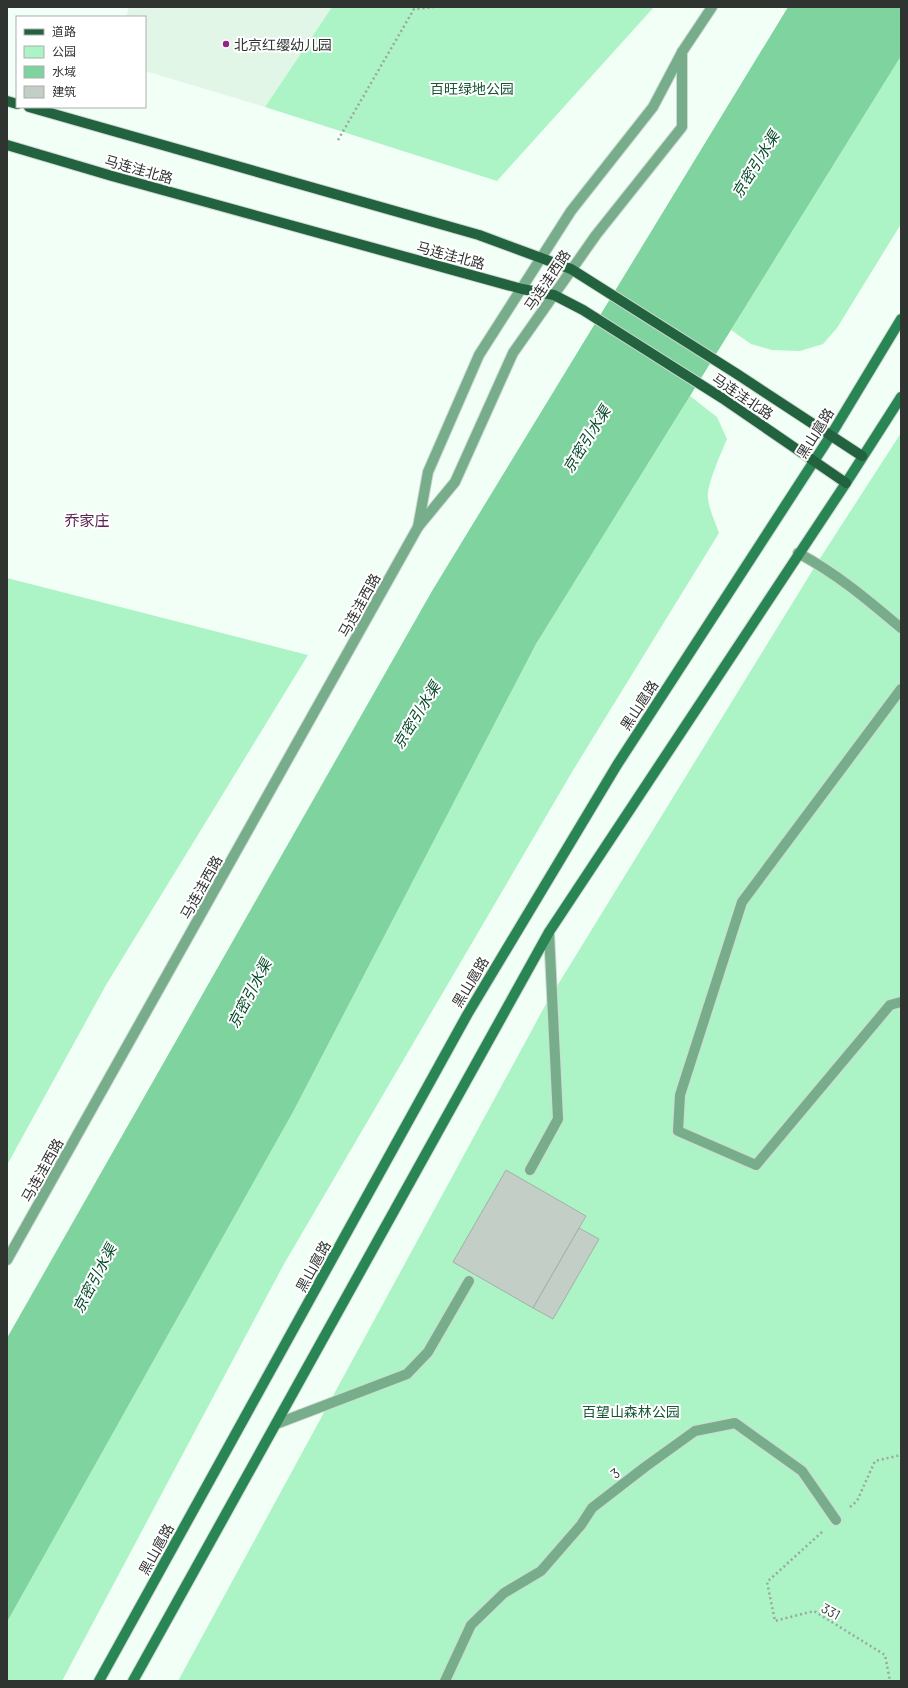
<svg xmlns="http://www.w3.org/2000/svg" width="908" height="1688" viewBox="0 0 908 1688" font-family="Barlow,'Noto Sans SC',sans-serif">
  <rect width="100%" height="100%" fill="#f2fff6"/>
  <polygon fill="#e2f6e8" points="129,7 332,7 265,107 145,71 145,17 126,17"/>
  <g fill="#acf4c5">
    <polygon points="332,7 654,7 497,181 265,107"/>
    <polygon points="901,56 901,224 837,328 823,344 800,351 772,350 751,344 731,330"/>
    <path d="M690,396L717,417L727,439C722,451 706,486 708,498C709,510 715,521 719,533L572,772L284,1264L62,1681H7V1622L293,1112L536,644Z"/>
    <polygon points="901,433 901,1681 178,1681 546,1004 817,563"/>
    <polygon points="7,578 308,655 106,985 7,1165"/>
  </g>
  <polygon fill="#7fd39f" points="788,7 901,7 901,56 536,644 293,1112 7,1622 7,1338 432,591"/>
  <g fill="#c2cec6" stroke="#a4b0a7">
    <polygon points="506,1170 586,1216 533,1308 453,1262"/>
    <polygon points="579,1228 599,1239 553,1319 533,1308"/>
  </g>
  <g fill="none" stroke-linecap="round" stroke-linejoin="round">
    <defs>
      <g id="lane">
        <path d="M798,553C836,573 868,600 901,628"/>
        <polyline points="901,689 742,902 680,1095 678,1131 756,1165 890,1005 901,1002"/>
        <polyline points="530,1170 558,1119 549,932"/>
        <polyline points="276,1424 407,1374 428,1352 469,1281"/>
        <polyline points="445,1681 471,1625 504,1593 541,1571 581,1525 592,1508 645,1467 695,1431 735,1423 802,1471 836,1520"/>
      </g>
      <g id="street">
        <polygon points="682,52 682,127 596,235 513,353 455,482 418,527 428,472 479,355 571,211 653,107"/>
        <polyline points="682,52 712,7"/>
        <polyline points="7,1260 418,527"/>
      </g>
      <g id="secondary">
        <polyline points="99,1681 467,1015 617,765 831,435 901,319"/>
        <polyline points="133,1681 549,932 846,483 901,397"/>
      </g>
      <g id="primary">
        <polyline points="7,101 17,104"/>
        <polyline points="29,107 479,235 571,269 737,374 862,456"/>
        <polyline points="7,145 112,176 522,289 554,295 583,310 722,398 846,483"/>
      </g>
    </defs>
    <use href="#lane" stroke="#cfdad3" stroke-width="12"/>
    <use href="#street" stroke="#cfdad3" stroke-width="12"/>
    <use href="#secondary" stroke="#cfdad3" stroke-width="12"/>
    <use href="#primary" stroke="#cfdad3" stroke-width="12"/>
    <g stroke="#9ca69f" stroke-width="2.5" stroke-dasharray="2 3" stroke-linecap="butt">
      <polyline points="338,140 414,9 434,7"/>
      <polyline points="850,1507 857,1501 875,1461 901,1455"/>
      <polyline points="822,1532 767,1582 775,1621 814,1611 885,1655 890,1681"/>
    </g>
    <use href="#lane" stroke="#77ad8a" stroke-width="10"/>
    <use href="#street" stroke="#77ad8a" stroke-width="10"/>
    <use href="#secondary" stroke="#298654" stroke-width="10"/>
    <use href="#primary" stroke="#23623e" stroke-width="10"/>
  </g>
  <circle fill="#952483" stroke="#fff" stroke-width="1.5" cx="226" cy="44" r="4"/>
  <g text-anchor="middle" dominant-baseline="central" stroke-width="4" stroke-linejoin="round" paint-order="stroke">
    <g font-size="14" fill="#2f3431" stroke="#fff" text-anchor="start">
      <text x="234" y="44">北京红缨幼儿园</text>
    </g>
    <g font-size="14" fill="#185735" stroke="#fff">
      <text x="472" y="88">百旺绿地公园</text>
      <text x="631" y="1411">百望山森林公园</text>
    </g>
    <g font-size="14" fill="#2f3431" stroke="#fff">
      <text transform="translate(139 169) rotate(16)">马连洼北路</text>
      <text transform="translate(451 255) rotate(15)">马连洼北路</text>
      <text transform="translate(547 280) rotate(-56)">马连洼西路</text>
      <text transform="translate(743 396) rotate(34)">马连洼北路</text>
      <text transform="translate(815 433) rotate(-58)">黑山扈路</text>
      <text transform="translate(359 605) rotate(-61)">马连洼西路</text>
      <text transform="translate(639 705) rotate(-57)">黑山扈路</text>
      <text transform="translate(201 887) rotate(-61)">马连洼西路</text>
      <text transform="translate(470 982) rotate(-59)">黑山扈路</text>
      <text transform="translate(42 1170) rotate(-61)">马连洼西路</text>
      <text transform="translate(313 1266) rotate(-61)">黑山扈路</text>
      <text transform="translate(615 1473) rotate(-38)">3</text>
      <text transform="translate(156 1549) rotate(-61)">黑山扈路</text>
      <text transform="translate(831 1611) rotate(29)">331</text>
    </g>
    <g font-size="15" font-style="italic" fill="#034827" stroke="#fff">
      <text transform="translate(755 164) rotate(-58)">京密引水渠</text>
      <text transform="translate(586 439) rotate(-58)">京密引水渠</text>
      <text transform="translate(416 715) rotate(-58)">京密引水渠</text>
      <text transform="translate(249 993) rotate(-62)">京密引水渠</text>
      <text transform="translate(94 1278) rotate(-62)">京密引水渠</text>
    </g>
    <g font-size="15" fill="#5b2551" stroke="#fff">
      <text x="87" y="520">乔家庄</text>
    </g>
  </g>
  <rect width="908" height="1688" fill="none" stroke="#2f3431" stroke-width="16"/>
  <rect x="16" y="16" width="130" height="92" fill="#ffffff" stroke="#acaead"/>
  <rect x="24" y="29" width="20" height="6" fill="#23623e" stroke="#acaead"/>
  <text x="52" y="36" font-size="12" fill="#2f3431">道路</text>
  <rect x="24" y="46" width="20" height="12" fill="#acf4c5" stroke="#acaead"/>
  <text x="52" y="56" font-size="12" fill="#2f3431">公园</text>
  <rect x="24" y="66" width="20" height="12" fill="#7fd39f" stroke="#acaead"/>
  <text x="52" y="76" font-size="12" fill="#2f3431">水域</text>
  <rect x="24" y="86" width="20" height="12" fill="#c2cec6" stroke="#acaead"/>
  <text x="52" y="96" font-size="12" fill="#2f3431">建筑</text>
</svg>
